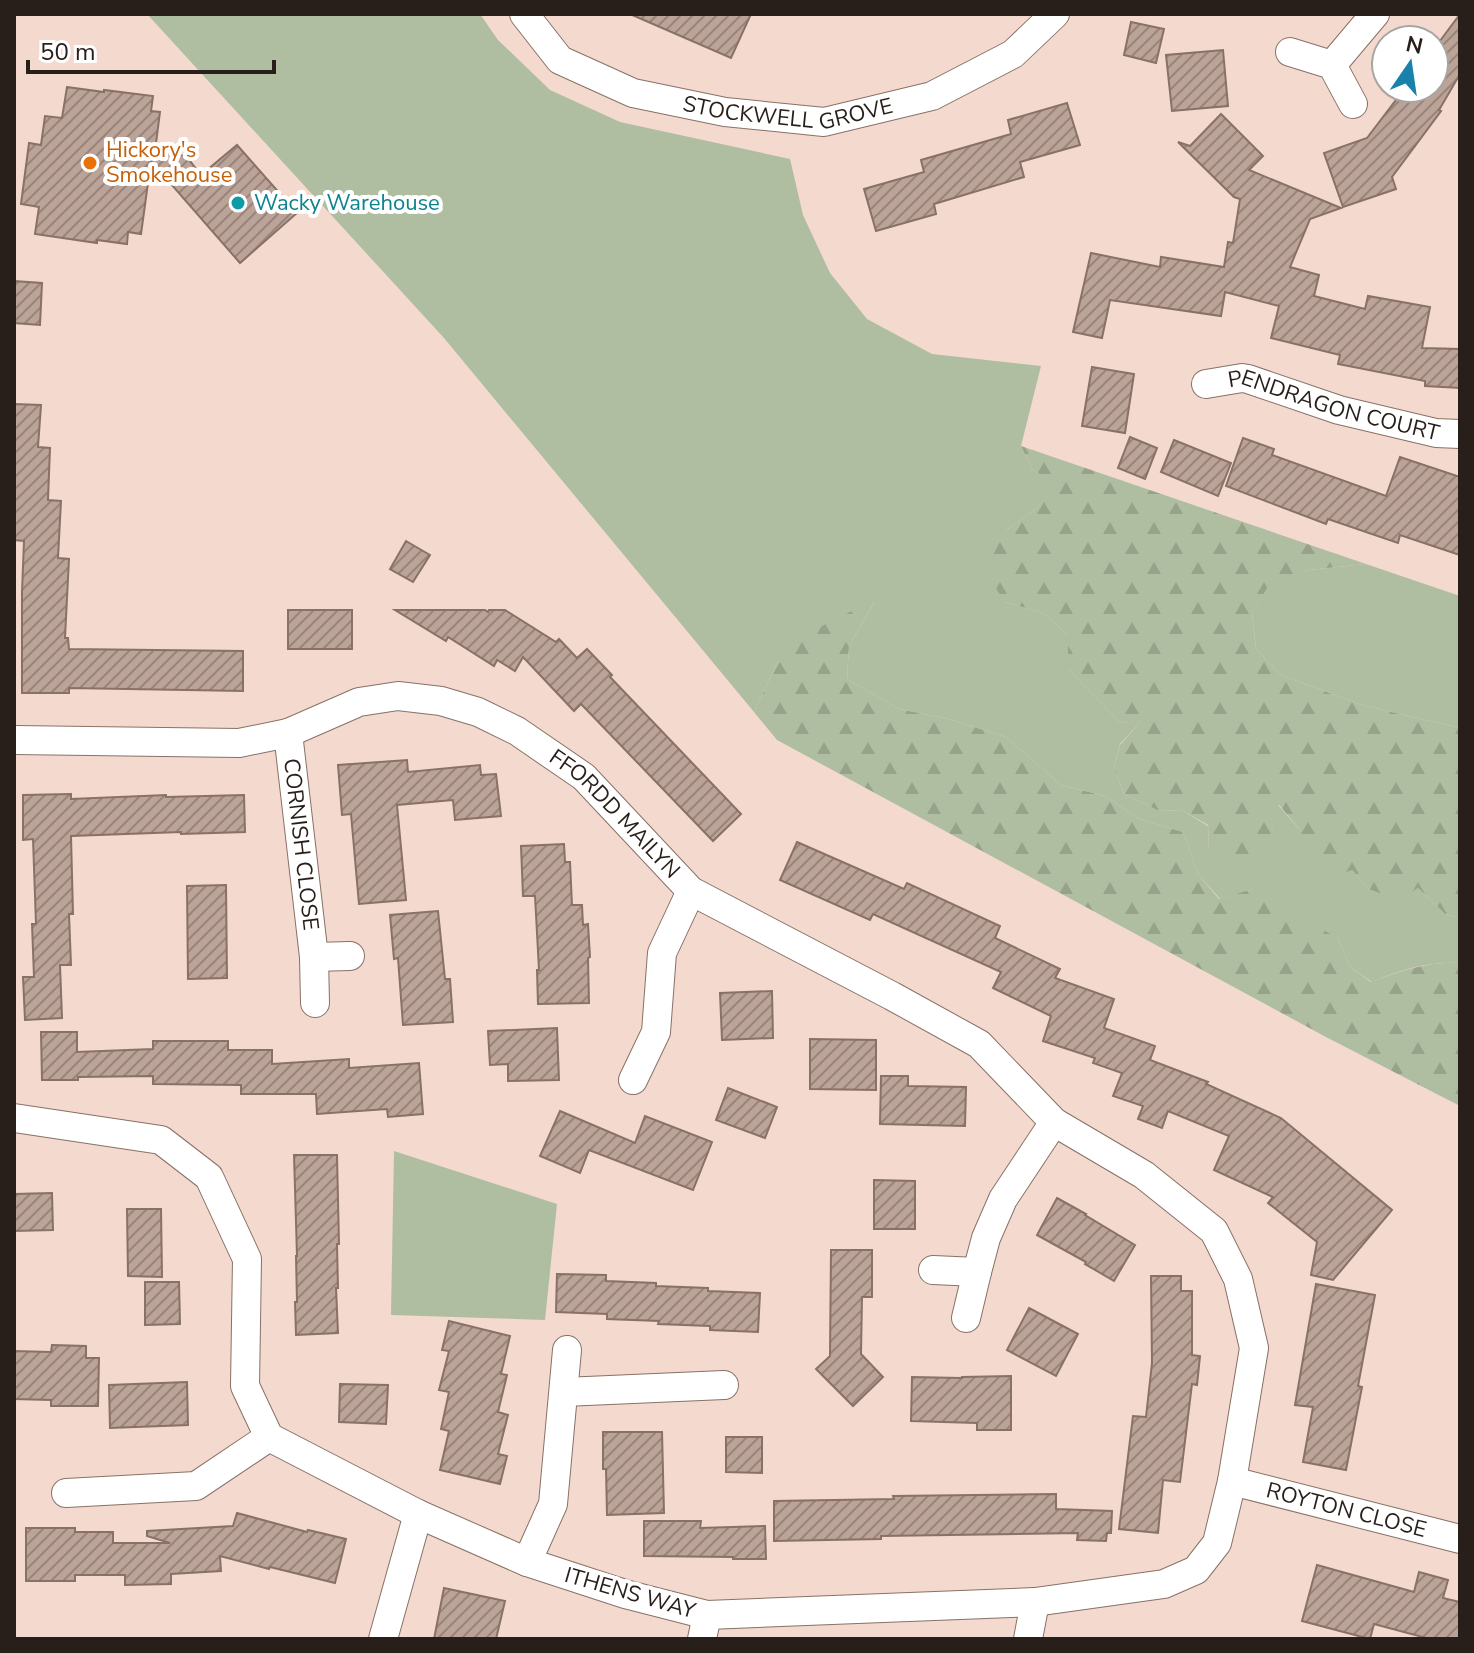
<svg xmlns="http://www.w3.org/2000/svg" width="1474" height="1653" viewBox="0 0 1474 1653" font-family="'Nunito Sans',sans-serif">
  <defs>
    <pattern id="forest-firs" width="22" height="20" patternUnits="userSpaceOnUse" patternTransform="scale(2)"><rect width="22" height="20" fill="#afbda1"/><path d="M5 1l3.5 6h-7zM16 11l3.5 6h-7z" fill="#97a28a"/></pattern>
    <pattern id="building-hatch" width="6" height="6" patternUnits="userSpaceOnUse" patternTransform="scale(2)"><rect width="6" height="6" fill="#bca398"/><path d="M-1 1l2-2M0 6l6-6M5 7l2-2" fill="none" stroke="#99847b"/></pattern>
  </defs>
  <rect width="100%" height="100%" fill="#f4d9ce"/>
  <g fill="#afbda1">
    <path d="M147,14H480L498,40L550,90L620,122L790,159L803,215L830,273L867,319L932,354L1041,366L1021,446L1032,469L1057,484L1038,507L1004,532L1005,602L1043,613L1068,635V669L1121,723L1142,720L1120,744L1114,769L1124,794L1157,810L1183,811L1208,826L1209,849L1272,834L1278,805L1301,831L1352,870L1369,889L1418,888L1445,914L1460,918V963C1430,961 1398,970 1372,982L1350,967L1338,939L1249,890L1220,899L1198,874L1183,832L1139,819L1105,796L1061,785L1006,737L949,719L899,709L847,679L849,646L875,601L778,661L754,712L444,338Z"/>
    <polygon points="1366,564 1460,596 1460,728 1362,705 1281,675 1256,649 1252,613 1270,582 1309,570"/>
    <polygon points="394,1151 557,1204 545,1320 391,1315"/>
  </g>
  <g fill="url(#forest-firs)">
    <polygon points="1021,446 1366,564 1309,570 1270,583 1252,613 1256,649 1281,675 1362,705 1460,728 1460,918 1445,914 1418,888 1398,900 1369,889 1352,870 1332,877 1305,860 1301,831 1279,805 1272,834 1260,852 1234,860 1209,849 1208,825 1183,811 1157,810 1124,794 1114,769 1120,745 1141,721 1121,723 1068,669 1068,635 1043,613 1005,602 985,572 1004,532 1038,507 1056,484 1032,469"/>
    <path d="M876,599L849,646L847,679L899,709L949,719L1006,737L1061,785L1105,796L1139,819L1183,832L1198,874L1219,899L1249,890L1281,902L1338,939L1350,967L1371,982C1399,971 1430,961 1460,963V1106L1326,1037L777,740L754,712L778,661L796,639Z"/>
  </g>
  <g fill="url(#building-hatch)" stroke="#887166" stroke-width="2">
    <polygon points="630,14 751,14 731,58"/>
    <polygon points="1460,14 1460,74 1439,110 1441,111 1392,177 1396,189 1343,207 1324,153 1367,138 1405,88 1434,88 1434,49"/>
    <polygon points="1131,22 1164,29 1156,63 1124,55"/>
    <polygon points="1223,50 1228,106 1172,111 1166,55"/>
    <polygon points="67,87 104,92 104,90 153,96 151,111 160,112 155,151 186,156 201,175 237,145 297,213 240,263 151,161 141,234 128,232 127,244 97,240 97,243 35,234 39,207 21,204 29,143 41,145 45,116 62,118"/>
    <polygon points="1067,103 1080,145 1020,162 1024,177 934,204 936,214 876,231 864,189 924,172 921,160 1011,134 1008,120"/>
    <polygon points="1221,114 1263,156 1249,170 1341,208 1310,219 1290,267 1319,275 1314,296 1365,309 1368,296 1430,307 1422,348 1460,349 1460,388 1425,386 1425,381 1338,364 1340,355 1271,338 1279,306 1225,292 1221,316 1110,300 1102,338 1073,332 1091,253 1160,267 1161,257 1224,267 1228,242 1233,243 1240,199 1234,197 1178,142 1190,146"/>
    <polygon points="14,281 42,283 40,325 14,323"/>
    <polygon points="1092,367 1134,374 1125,433 1082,426"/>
    <polygon points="14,404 41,405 38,447 50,448 48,500 61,501 58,558 69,559 65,638 68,638 69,649 243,651 243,691 69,688 69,693 22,693 22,592 24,541 14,540 15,506 14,506"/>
    <polygon points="1130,437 1157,448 1145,479 1118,468"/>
    <polygon points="1243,438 1274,449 1272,455 1386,496 1400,457 1460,477 1460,555 1400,535 1398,543 1328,519 1326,524 1226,486"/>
    <polygon points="1174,440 1231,463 1218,496 1161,472"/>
    <polygon points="406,541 430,555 413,582 390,569"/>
    <rect x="288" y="610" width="64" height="39"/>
    <polygon points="395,610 485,610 488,612 489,610 505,610 556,642 559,639 577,658 587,649 612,675 610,677 741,814 713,841 581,704 574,711 523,657 515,671 497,660 494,666 448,637 446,641"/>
    <polygon points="407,760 408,772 480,765 481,775 496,774 501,816 455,820 453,800 397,805 406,900 359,904 351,814 342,815 338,765"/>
    <polygon points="71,794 71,799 166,795 166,797 244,795 245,832 181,834 181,832 71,836 73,914 69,914 71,965 60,965 62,1018 25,1020 23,977 34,977 32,924 36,924 33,839 23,840 23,795"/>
    <polygon points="797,842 904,889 907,883 1000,926 995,938 1060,969 1055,978 1114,999 1104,1028 1155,1046 1150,1060 1208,1082 1206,1084 1281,1118 1392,1210 1333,1280 1311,1275 1317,1242 1268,1203 1273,1197 1214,1170 1229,1136 1168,1111 1162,1128 1138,1119 1143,1106 1113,1096 1122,1073 1093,1063 1095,1058 1043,1041 1051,1016 993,988 1001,972 873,914 870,920 780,880"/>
    <polygon points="564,844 565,862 570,862 572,905 582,905 583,925 588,924 590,957 588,958 589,1003 538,1004 537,970 539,970 535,896 523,896 521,846"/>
    <polygon points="226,885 227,978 188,979 187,886"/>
    <polygon points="438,911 445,979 450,979 453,1022 403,1025 398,958 394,959 390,915"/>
    <polygon points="772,991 773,1038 722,1040 720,993"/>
    <polygon points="557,1028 559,1080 508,1081 508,1064 490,1065 488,1031"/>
    <polygon points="41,1032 77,1032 77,1052 153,1049 153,1041 228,1041 228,1050 272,1050 272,1064 349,1059 349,1068 419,1063 423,1114 388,1117 387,1109 317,1114 316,1094 241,1094 241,1085 153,1084 153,1076 78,1077 78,1080 42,1080"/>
    <polygon points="810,1039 876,1040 876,1090 810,1089"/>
    <polygon points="881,1076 908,1076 908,1086 966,1087 965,1126 880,1124"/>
    <polygon points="728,1088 777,1107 765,1138 716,1120"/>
    <polygon points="560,1111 635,1143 645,1116 712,1142 693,1190 589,1150 580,1173 540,1156"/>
    <polygon points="294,1155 337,1155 339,1244 337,1244 338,1288 336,1288 338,1333 296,1335 295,1302 297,1302 296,1256 297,1256"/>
    <polygon points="874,1180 915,1181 915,1229 874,1229"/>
    <polygon points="52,1193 53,1230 14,1231 14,1194"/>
    <polygon points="1057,1198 1086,1214 1085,1215 1135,1245 1114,1281 1085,1264 1086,1262 1037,1235"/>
    <polygon points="127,1209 161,1209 162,1277 128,1276"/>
    <polygon points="831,1250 872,1250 872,1297 862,1297 861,1354 883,1377 853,1406 816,1369 830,1356"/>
    <polygon points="557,1274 606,1275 606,1281 656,1283 656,1286 708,1288 708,1291 760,1293 758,1332 710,1330 710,1326 658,1324 659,1321 607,1319 607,1314 556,1312"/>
    <polygon points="1151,1276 1181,1276 1181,1291 1192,1291 1192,1355 1200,1356 1197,1385 1192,1384 1180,1482 1163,1480 1158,1533 1119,1529 1133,1416 1146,1417 1152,1363"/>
    <polygon points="145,1282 179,1282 180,1324 145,1325"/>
    <polygon points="1316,1284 1375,1295 1358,1386 1362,1387 1346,1470 1303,1462 1313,1407 1295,1405"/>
    <polygon points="1029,1308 1078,1334 1056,1376 1007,1350"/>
    <polygon points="449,1321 510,1336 501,1374 507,1375 498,1412 508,1415 498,1454 507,1456 500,1484 440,1470 449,1431 441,1429 449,1392 439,1390 449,1351 442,1350"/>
    <polygon points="52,1345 86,1346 86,1358 99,1358 98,1406 51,1406 51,1400 14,1399 14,1351 51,1352"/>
    <polygon points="1011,1376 1011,1430 977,1430 977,1423 911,1421 912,1377 962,1378 962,1377"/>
    <polygon points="187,1382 188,1425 110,1428 109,1385"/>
    <polygon points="340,1384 388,1385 386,1424 339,1422"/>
    <polygon points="603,1432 662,1432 664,1513 607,1515 606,1469 603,1469"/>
    <polygon points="726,1437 762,1437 762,1473 726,1472"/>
    <polygon points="1056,1494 1056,1509 1112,1511 1111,1533 1107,1533 1106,1541 1077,1540 1078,1533 881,1536 881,1539 774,1541 774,1501 894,1499 893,1496"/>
    <polygon points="237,1513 307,1532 308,1530 346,1539 335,1583 270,1567 269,1569 220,1556 221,1571 171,1574 171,1584 125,1585 125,1575 75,1575 75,1581 26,1581 26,1528 75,1528 75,1532 113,1532 113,1543 170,1543 147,1536 147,1531 233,1526"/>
    <polygon points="644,1521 701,1521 700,1528 765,1526 766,1559 733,1559 733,1557 644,1556"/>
    <polygon points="1317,1565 1414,1592 1419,1572 1448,1580 1443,1598 1460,1602 1460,1639 1430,1639 1374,1624 1370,1639 1302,1621"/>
    <polygon points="444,1588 505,1601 496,1639 434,1639"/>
  </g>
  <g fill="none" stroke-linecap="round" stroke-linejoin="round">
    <defs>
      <g id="street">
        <path id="s1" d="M524,14L560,60L633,93L725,112L824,122L932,96L1013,54L1055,14"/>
        <polyline points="1290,52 1332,65 1353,104"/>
        <polyline points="1332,65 1375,14"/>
        <path id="s2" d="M1206,384L1242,378L1248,379L1339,410L1436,433L1460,434"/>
        <path id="s3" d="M288,733L314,957L315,1003"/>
        <path id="s4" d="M14,740L239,743L288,733L359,702L398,696L441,701L478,712L517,731L584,777L691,891L892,996L979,1044L1054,1122L1144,1175L1214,1231L1238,1279L1254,1348L1232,1481L1217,1543L1196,1570L1164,1584L1035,1602L707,1615L625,1594L527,1562L418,1514L269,1437L245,1386L247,1259L209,1177L161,1140L14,1118"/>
        <polyline points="314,957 350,956"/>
        <polyline points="633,1080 656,1032 662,953 691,891"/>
        <polyline points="933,1270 977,1272 966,1318"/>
        <polyline points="977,1272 986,1238 1003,1199 1054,1122"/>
        <polyline points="564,1392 724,1385"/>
        <path id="s5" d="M1232,1481L1460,1539"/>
        <polyline points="66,1493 196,1486 269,1437"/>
        <polyline points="527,1562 553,1504 567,1350"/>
        <polyline points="383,1639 418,1514"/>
        <polyline points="702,1639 707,1615"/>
        <polyline points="1028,1639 1035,1602"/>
      </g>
    </defs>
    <use href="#street" stroke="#887166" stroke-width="30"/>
    <use href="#street" stroke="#fff" stroke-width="28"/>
  </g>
  <circle fill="#e8710a" stroke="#fff" stroke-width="3" cx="90" cy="163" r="8"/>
  <circle fill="#0f9aa8" stroke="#fff" stroke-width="3" cx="238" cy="203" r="8"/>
  <g text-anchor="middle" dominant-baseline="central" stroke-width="8" stroke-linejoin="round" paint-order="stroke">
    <g font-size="22" fill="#281e1a" stroke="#fff">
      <text stroke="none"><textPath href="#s1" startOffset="296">STOCKWELL GROVE</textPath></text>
      <text stroke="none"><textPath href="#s2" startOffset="132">PENDRAGON COURT</textPath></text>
      <text stroke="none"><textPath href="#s4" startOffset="646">FFORDD MAILYN</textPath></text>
      <text stroke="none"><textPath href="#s3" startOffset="112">CORNISH CLOSE</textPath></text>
      <text stroke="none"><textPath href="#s5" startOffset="118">ROYTON CLOSE</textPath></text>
      <text transform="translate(630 1593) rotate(16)">ITHENS WAY</text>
    </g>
    <g font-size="22" fill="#c56008" stroke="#fff" text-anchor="start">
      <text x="106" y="150">Hickory's<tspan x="106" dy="25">Smokehouse</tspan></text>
    </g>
    <g font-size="22" fill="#0d838f" stroke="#fff" text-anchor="start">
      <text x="254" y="203">Wacky Warehouse</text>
    </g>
  </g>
  <rect width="1474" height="1653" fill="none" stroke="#281e1a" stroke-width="32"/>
  <g transform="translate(1410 64) rotate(13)"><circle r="38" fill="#ffffff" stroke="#a9a5a3" stroke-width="2"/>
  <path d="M0-6L14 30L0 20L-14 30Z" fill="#1a81ab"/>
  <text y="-12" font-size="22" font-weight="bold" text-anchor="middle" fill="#281e1a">N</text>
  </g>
  <path d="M28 60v12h246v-12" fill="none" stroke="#281e1a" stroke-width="4"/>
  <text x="40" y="60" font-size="24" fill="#281e1a" stroke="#ffffff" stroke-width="6" paint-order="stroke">50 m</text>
</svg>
